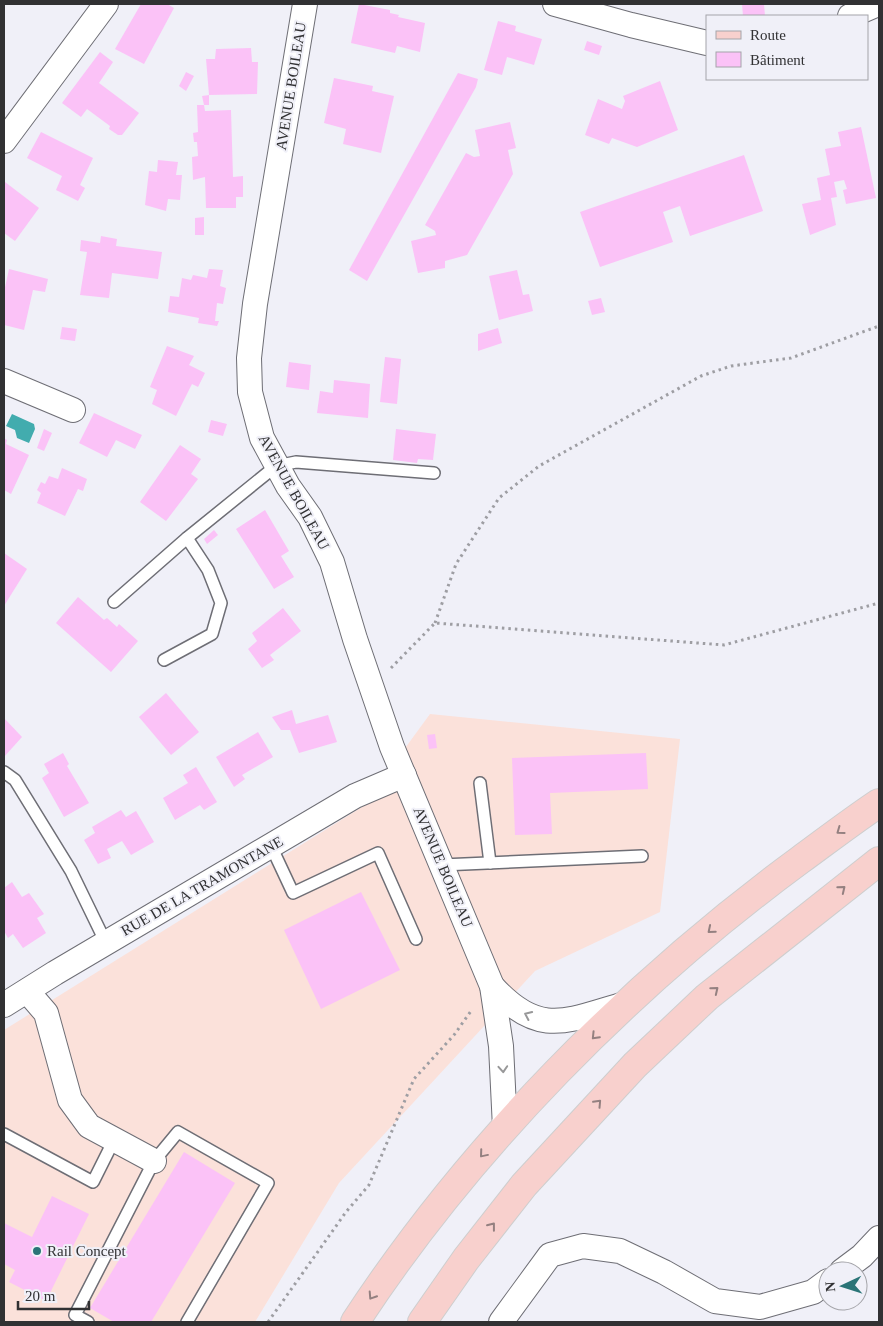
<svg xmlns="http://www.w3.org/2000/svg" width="883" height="1326" viewBox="0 0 883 1326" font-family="Georgia,serif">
  <rect width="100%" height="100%" fill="#f0f0f8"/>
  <polygon fill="#fbe1da" points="430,714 680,739 660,912 535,971 339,1183 255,1322 4,1322 4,1030 362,807"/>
  <polygon fill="#42acae" points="12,414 34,424 35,429 29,443 17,438 15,430 6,426"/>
  <g fill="#fbc2f7">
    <polygon points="141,4 167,4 174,8 144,64 115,49"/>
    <polygon points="359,4 390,10 390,13 399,15 398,17 425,23 420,52 397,46 395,53 351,43"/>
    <polygon points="742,4 764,4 765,16 743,16"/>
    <polygon points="498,21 516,26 515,31 542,39 534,65 507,57 502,75 484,70"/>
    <polygon points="587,41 602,46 599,55 584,50"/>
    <polygon points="251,48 252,62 258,62 257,94 209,95 206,59 215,59 216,49"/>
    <polygon points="100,52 113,62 99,83 139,113 122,135 118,135 109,129 110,126 87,109 81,117 62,103"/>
    <polygon points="186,72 194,76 186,91 179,86"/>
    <polygon points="458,73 478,79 476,87 367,281 349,270"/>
    <polygon points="334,78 373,86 372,91 394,96 381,153 343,144 346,129 324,123"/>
    <polygon points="660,81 678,130 637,147 612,138 609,144 585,135 598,99 622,109 625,101 623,96"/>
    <polygon points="209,95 209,105 204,105 202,96"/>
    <polygon points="197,105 204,105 205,111 231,110 233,177 243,176 243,197 236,197 236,208 206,208 205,177 193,180 192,157 198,156 197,142 194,142 193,133 198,132"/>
    <polygon points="510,122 516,148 508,150 513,174 467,255 445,261 445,268 418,273 411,241 436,235 435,231 425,225 466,153 474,157 480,156 475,130"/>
    <polygon points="861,127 876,198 846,204 843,190 847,189 844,180 834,182 837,197 831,198 836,225 810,235 802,204 821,200 817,178 830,175 825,149 841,146 838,132"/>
    <polygon points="41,132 93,158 80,185 85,188 78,201 56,190 62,176 27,158"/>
    <polygon points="744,155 763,211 690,236 680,206 663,212 673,242 600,267 580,212"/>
    <polygon points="158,160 178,162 176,175 182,175 180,200 168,199 166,211 145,205 149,171 157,172"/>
    <polygon points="5,182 39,208 15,241 4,233"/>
    <polygon points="204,217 204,235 195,235 195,218"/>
    <polygon points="101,236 117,239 116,246 162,252 158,279 112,273 109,298 80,295 87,252 80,251 81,240 100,243"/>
    <polygon points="9,269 48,279 45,292 33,290 24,330 4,325 4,292"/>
    <polygon points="209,269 223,270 220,286 226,288 223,304 217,303 215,321 219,321 217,326 198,323 199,318 168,312 170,296 179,297 182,278 191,280 193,275 207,278"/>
    <polygon points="517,270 523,295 529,294 533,311 499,320 489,276"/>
    <polygon points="601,298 605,312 592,315 588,301"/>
    <polygon points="62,327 77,329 75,341 60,339"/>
    <polygon points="498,328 502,343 478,351 478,334"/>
    <polygon points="167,346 194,356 189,365 205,373 198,387 192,384 176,416 152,404 157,390 150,387"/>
    <polygon points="385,357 401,359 397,404 380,402"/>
    <polygon points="289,362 311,365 309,390 286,387"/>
    <polygon points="334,380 370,384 368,418 317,413 320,391 333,393"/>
    <polygon points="94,413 142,435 135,449 116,440 107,457 79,443"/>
    <polygon points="211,420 227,424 223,436 208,432"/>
    <polygon points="44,429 52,433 44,451 37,448"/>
    <polygon points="396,429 436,434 433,460 418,459 417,463 393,460"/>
    <polygon points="4,438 7,440 6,444 29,455 11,494 4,490"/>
    <polygon points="180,445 201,459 191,474 198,479 166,521 140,502"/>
    <polygon points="62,468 87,479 83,491 78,489 65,516 37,503 41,493 37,490 41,482 45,484 49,476 58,479"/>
    <polygon points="265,510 289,551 281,556 294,577 274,589 236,529"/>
    <polygon points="214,530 218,535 207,544 204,539"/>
    <polygon points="4,553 27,569 4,606"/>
    <polygon points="78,597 104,620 107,618 117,627 119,624 138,641 111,672 56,623"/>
    <polygon points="283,608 301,631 270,655 274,660 262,668 248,649 257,641 252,633"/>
    <polygon points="166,693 199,732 171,755 139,717"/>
    <polygon points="292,710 296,724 328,715 337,742 299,753 290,730 281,730 272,717"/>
    <polygon points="4,718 22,737 4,757"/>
    <polygon points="258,732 273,757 242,775 245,779 234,787 216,757"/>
    <polygon points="435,734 437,748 429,749 427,735"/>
    <polygon points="63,753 69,764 67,766 89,803 64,817 42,778 49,773 44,764"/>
    <polygon points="646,753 648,789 550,793 552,834 515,835 512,758"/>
    <polygon points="196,767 217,802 204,810 200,805 175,820 163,798 188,783 183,775"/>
    <polygon points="121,810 126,817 136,811 154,842 131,855 122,841 107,849 111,858 98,864 84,840 95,833 92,827"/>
    <polygon points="12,882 22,897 29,893 44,914 37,918 46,933 23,948 13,934 8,938 4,931 4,888"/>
    <polygon points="361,892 400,970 321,1009 284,930"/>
    <polygon points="184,1152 235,1183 151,1322 114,1322 90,1308"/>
    <polygon points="52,1196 89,1214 46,1301 9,1282 15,1270 4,1264 4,1223 32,1237"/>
  </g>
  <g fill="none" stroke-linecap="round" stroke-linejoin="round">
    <defs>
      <g id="service">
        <polyline points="114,602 187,538 276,466 296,462 434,473"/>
        <polyline points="164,660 212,634 221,603 208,570 187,538"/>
        <polyline points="4,772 15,780 71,871 106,943"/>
        <polyline points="480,783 490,863"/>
        <polyline points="271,846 293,893 378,853 416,939"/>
        <polyline points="442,865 642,856"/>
        <polyline points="4,1134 93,1182 114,1140"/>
        <polyline points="88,1322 75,1315 154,1161 178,1132 268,1183 187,1322"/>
      </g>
      <g id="minor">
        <polyline points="305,4 255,304 249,358 250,392 262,438 288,486 310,517 332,562 355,639 392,747 492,986 501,1046 505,1128"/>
        <polyline points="555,4 631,25 707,43"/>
        <polyline points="850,16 878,4"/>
        <polyline points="4,141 106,4"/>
        <polyline points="4,381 73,410"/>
        <path d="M492,986C539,1038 566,1021 625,1004"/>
        <polyline points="27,991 46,1013 70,1100 89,1126 154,1161"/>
        <polyline points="4,1005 55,973 355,796 404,775"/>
        <polyline points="842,1271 862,1256 879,1238"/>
        <polyline points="501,1322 550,1255 583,1246 620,1251 664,1272 715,1301 760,1307 813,1292 828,1281"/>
      </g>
      <g id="primary">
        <path d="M355,1322C470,1146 630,985 800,860C826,841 852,821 879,803"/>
        <polyline points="422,1322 466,1259 524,1185 635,1065 707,997 879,861"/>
      </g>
    </defs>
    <use href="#service" stroke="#6e6e75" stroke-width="14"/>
    <use href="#minor" stroke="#6e6e75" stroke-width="26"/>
    <use href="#primary" stroke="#cecece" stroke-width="30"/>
    <g stroke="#9e9ea3" stroke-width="3" stroke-dasharray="2.5 4" stroke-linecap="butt">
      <polyline points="435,623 456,564 499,498 539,466 701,376 731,366 791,358 879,326"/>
      <polyline points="391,668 435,623 724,645 879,603"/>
      <polyline points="268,1322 346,1212 369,1185 414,1079 454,1035 471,1011"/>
    </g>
    <use href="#service" stroke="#fff" stroke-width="11"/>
    <use href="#minor" stroke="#fff" stroke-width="24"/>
    <use href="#primary" stroke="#f8d0cd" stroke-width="28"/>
  </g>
  <defs><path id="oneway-chevron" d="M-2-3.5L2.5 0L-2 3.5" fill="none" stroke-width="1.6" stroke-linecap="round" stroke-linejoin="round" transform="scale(1.25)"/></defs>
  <g stroke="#948080">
    <use href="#oneway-chevron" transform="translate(840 831) rotate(144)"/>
    <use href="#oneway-chevron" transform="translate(842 889) rotate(-39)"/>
    <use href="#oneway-chevron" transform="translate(711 930) rotate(140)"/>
    <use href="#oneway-chevron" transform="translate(715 990) rotate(-39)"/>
    <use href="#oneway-chevron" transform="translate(595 1036) rotate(134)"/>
    <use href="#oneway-chevron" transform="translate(598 1103) rotate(-47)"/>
    <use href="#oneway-chevron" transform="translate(483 1154) rotate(130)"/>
    <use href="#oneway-chevron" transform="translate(492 1226) rotate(-52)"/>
    <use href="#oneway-chevron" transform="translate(372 1296) rotate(123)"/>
  </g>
  <g stroke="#989899">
    <use href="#oneway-chevron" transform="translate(528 1015) rotate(-155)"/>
    <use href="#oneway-chevron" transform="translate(503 1069) rotate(86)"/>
  </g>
  <circle fill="#2a7477" stroke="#f0f0f8" stroke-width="2" cx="37" cy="1251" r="5"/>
  <g text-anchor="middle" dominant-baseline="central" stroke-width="4" stroke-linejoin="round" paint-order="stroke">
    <g font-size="15" fill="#313133" stroke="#f0f0f8">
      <text transform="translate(291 86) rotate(-81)">AVENUE BOILEAU</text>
      <text transform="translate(294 492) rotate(61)">AVENUE BOILEAU</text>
      <text transform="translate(443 867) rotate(67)">AVENUE BOILEAU</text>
      <text transform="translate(202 886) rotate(-30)">RUE DE LA TRAMONTANE</text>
    </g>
    <g font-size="15" fill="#313133" stroke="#f0f0f8" text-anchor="start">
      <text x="47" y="1251">Rail Concept</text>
    </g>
  </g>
  <rect width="883" height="1326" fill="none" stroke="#313133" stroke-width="10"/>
  <rect x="706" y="15" width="162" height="65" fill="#f0f0f8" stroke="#a4a4a9"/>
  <rect x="716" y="31" width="25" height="8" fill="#f8d0cd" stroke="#a4a4a9"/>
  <text x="750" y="40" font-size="15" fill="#313133">Route</text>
  <rect x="716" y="52" width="25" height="15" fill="#fbc2f7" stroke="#a4a4a9"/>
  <text x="750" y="65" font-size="15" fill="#313133">Bâtiment</text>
  <g transform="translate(843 1286) rotate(266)"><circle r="24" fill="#f0f0f8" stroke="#a4a4a9"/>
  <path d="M0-4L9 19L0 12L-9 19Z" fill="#2a7477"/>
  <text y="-8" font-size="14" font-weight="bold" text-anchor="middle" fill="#313133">N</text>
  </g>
  <path d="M18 1301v8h71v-8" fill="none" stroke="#313133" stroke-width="2.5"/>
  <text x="25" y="1301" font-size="15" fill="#313133" stroke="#f0f0f8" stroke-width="4" paint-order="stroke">20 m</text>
</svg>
